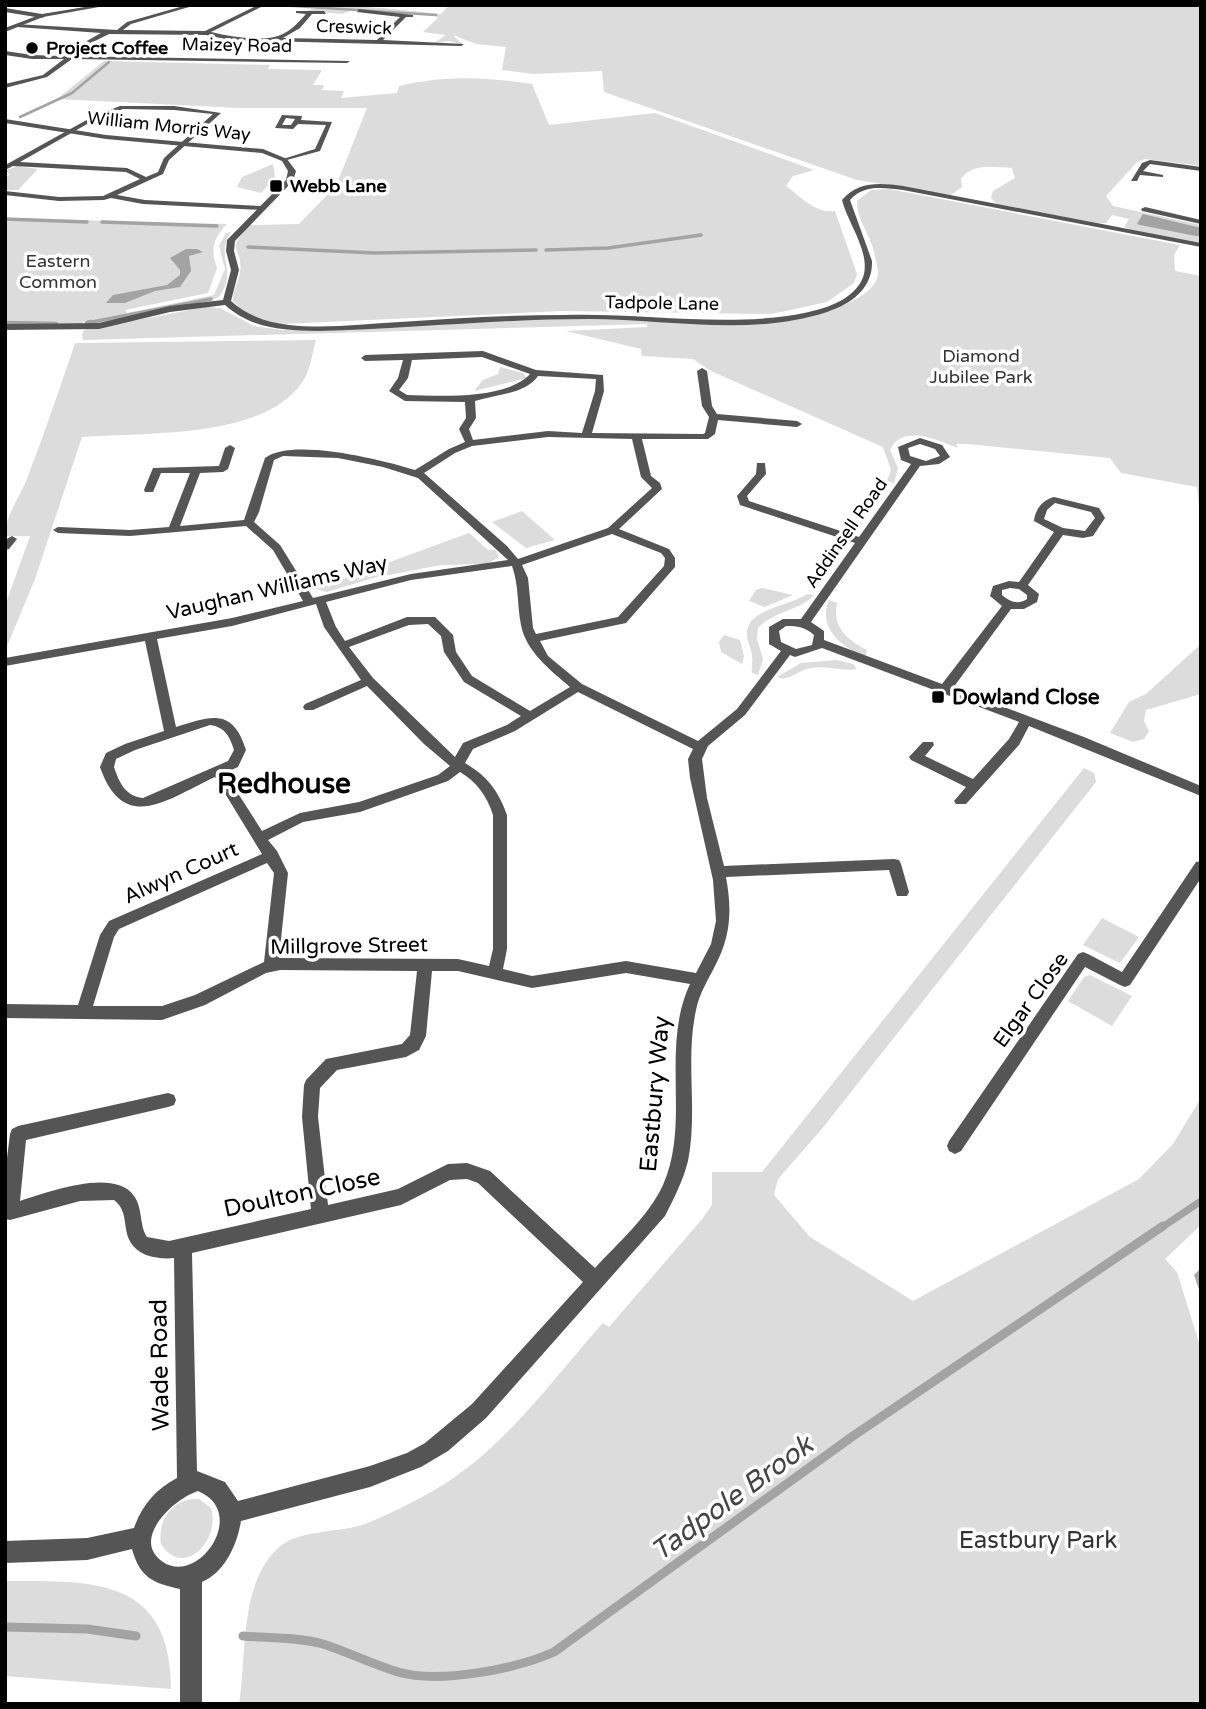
<svg xmlns="http://www.w3.org/2000/svg" width="1206" height="1709" viewBox="0 0 1206 1709" font-family="'Varela Round',sans-serif">
  <rect width="100%" height="100%" fill="#fff"/>
  <g fill="#dcdcdc">
    <path d="M449,5H1201V166L1145,159L1137,162L1106,196L1113,206L1201,225V244L1132,230L1124,227L1129,219L1112,215L1106,223H1097L997,204L991,198L993,191L1015,178L1012,168C994,167 972,163 961,179L962,187L951,195L857,180L604,92L602,71L534,74L502,70L506,47L476,44L453,35L464,46H457L463,45L449,41L434,43L446,35L423,32L438,18L435,16L371,10H352L342,14L307,11C334,0 409,11 441,14Z"/>
    <path d="M104,61L270,65L268,69L322,70L313,85H324L322,90L344,91L341,98L397,93L399,86C445,75 485,77 532,84L549,125L655,113L814,170L793,176L786,186C801,197 816,214 835,211L857,274L854,283L827,302L772,314L562,311L282,324C263,321 244,317 233,300C233,289 239,282 240,272C244,247 223,253 250,225L299,224L336,186L367,108H240L57,99Z"/>
    <polygon points="273,164 275,177 261,193 237,187 242,177"/>
    <polygon points="17,166 38,169 18,190 5,190 5,179 10,174 5,171"/>
    <path d="M889,189L1180,245L1174,255L1175,271L1201,276V528L1197,487L1121,473L1110,458L967,444H956L958,448C938,441 903,423 890,450L898,468L894,483L887,481L891,470L883,447L711,371L693,359L642,356L641,349L566,331L647,327V324L83,340L82,335L84,330L206,307L220,308L254,326L281,330L573,318L776,321C799,319 876,305 878,273C878,269 876,261 875,257C873,238 856,220 857,201L871,190Z"/>
    <path d="M5,218L227,224C213,239 210,248 217,268L208,293L125,310L127,313L214,295L225,269L219,246L226,233L231,232C214,257 239,269 219,297C202,305 183,303 165,307C138,312 113,322 85,325L86,321L77,325H5Z"/>
    <path d="M316,340C312,353 311,369 303,381C265,440 143,432 82,437L35,579L5,651V606L30,536H5C5,515 21,496 28,476C45,432 60,387 75,343Z"/>
    <polygon points="500,367 523,373 527,378 474,391 483,380 498,374"/>
    <polygon points="522,511 555,540 526,548 492,522"/>
    <polygon points="469,533 488,550 496,550 499,557 487,564 441,565 373,578 327,592 316,589"/>
    <polygon points="762,588 793,595 765,607 749,601 756,590"/>
    <path d="M807,594L814,595C798,612 773,611 758,628L757,639L763,659L758,675L752,673C751,667 753,662 752,656C752,649 747,642 747,635C745,609 791,606 807,594Z"/>
    <path d="M829,600L837,603C832,627 847,640 867,650L865,657C842,647 817,628 829,600Z"/>
    <polygon points="724,635 740,640 744,656 742,664 721,652 719,642"/>
    <polygon points="1201,644 1201,694 1146,710 1144,721 1149,731 1144,739 1133,742 1110,733 1129,702 1146,694"/>
    <path d="M836,660L853,664L857,669C841,672 825,664 807,669C796,672 788,682 777,677L801,663Z"/>
    <path d="M1084,768L1094,773L1096,782L821,1130L778,1179L774,1195L810,1237L913,1301L1139,1179L1173,1144L1201,1098V1225L1165,1259L1177,1272L1201,1349V1704H239C247,1656 239,1589 275,1551C296,1528 337,1534 365,1524C388,1515 411,1503 433,1491C502,1452 551,1381 603,1323L609,1327L703,1218L712,1205V1172H762Z"/>
    <polygon points="1102,918 1139,937 1120,963 1083,945"/>
    <polygon points="1090,975 1132,996 1112,1026 1068,1001 1084,977"/>
    <path d="M199,1499L211,1508C221,1541 183,1579 161,1544C157,1520 173,1497 199,1499Z"/>
    <path d="M5,1581C91,1581 171,1576 171,1689L5,1676Z"/>
  </g>
  <g fill="#a3a3a3">
    <polygon points="1143,214 1201,228 1201,237 1140,225 1137,224"/>
    <polygon points="186,249 197,249 203,252 189,256 191,271 180,287 155,291 125,303 106,303 113,295 167,285 180,275 180,270 170,258"/>
  </g>
  <g fill="none" stroke-linecap="round" stroke-linejoin="round">
    <g stroke="#a3a3a3" stroke-width="2.5">
      <polyline points="278,5 436,15"/>
      <polyline points="20,117 72,93 109,62"/>
    </g>
    <g stroke="#a3a3a3" stroke-width="3.5">
      <polyline points="5,219 87,222"/>
      <polyline points="102,222 217,226"/>
      <polyline points="248,247 375,253 536,250"/>
      <polyline points="546,250 608,248 701,235"/>
      <polyline points="5,323 56,324"/>
      <polyline points="87,323 211,299"/>
    </g>
    <g stroke="#a3a3a3" stroke-width="4.5">
      <polyline points="5,323 56,324"/>
      <polyline points="87,323 91,322"/>
    </g>
    <polyline stroke="#a3a3a3" stroke-width="7" points="1161,1228 1201,1201"/>
    <g stroke="#a3a3a3" stroke-width="9">
      <polyline points="5,1627 87,1629 136,1636"/>
      <path d="M243,1636C268,1638 298,1637 323,1644C348,1652 372,1664 398,1672C439,1684 516,1669 554,1652L853,1436L1163,1226"/>
    </g>
    <g fill="#555" fill-rule="evenodd">
      <path d="M187,5H196L131,24L123,30L205,31L258,5H265L211,32C228,36 257,41 274,37C287,35 298,23 306,14L296,13V11H324L326,14H312L300,28L283,38L377,40L400,17L357,12L359,9L413,15V17H406L383,40L464,44L461,46L229,40L206,35L109,34L65,56L350,61L347,63L72,59L47,77L5,88V84L43,75L64,59H32L5,55V51L32,55L60,56L101,33L17,27L15,24L117,30L127,22Z"/>
      <polygon points="5,8 42,14 45,16 42,18 5,12"/>
      <path d="M120,106H174L221,113L169,160L163,174L117,195L145,200L260,206H263V210L143,204L111,198L104,200L59,201L5,195V191L59,197L103,196L140,179L126,172L13,166L5,170V165L9,163L92,117ZM123,109L174,110L213,114L164,158L158,172L146,177L127,168L20,162L96,119Z"/>
      <path d="M282,115L302,116L301,120L332,122L320,151L283,161V159L315,149L326,125L298,124L293,129L275,128ZM286,118L295,119L291,125H282Z"/>
      <polygon points="1150,160 1201,167 1201,171 1150,164 1143,171 1163,175 1163,177 1140,175 1137,181 1131,181 1142,163"/>
      <polygon points="1145,207 1201,220 1201,224 1142,211 1141,209"/>
      <path d="M483,351L536,370L603,375L604,391L592,433L703,434L705,433L709,417L702,406L697,371L702,368L707,371L712,406L717,414L797,421L802,424L797,427L718,420L715,434L708,439H642L651,476L660,483L662,489L619,529L669,549L675,558V567L626,623L540,641L548,656L582,684L698,741L737,709L781,651L769,644V627L783,619H801L855,543L740,505L737,496L756,474L757,463H765L766,474L747,496L749,501L859,537L911,464L901,460L898,447L920,438L942,445L950,457L939,464L920,466L811,622L824,631V640L942,684L1002,606L990,596L993,586L1009,581L1019,582L1054,532L1034,521C1035,509 1043,500 1054,497L1099,508L1105,518L1093,536L1083,538L1063,535L1028,585L1039,594L1037,602L1024,609H1011L953,688L1084,737L1201,786V796L1029,726L1019,745L966,804H956L954,801L966,787L911,760L909,757L923,742H933L934,745L925,756L973,779L1009,739L1019,722L822,648L795,657L790,655L745,715L708,746L702,759L707,798L724,866L894,859L899,860L901,864L909,892L907,896H897L889,870L726,877C732,910 731,936 715,966C708,980 699,994 696,1010C685,1060 698,1111 688,1161C683,1181 674,1198 665,1216L486,1418L448,1451L421,1467L370,1487L241,1521C237,1545 225,1572 202,1582V1704H180V1589C153,1583 140,1578 132,1549L87,1560L5,1563V1541L87,1538L134,1528C142,1505 156,1489 177,1478L174,1258C165,1259 155,1258 146,1255C115,1241 134,1215 114,1200L80,1201L10,1220L5,1219V1174L10,1134L12,1129L18,1126L168,1093L174,1095L176,1100L174,1105L168,1107L26,1140L20,1201C46,1193 114,1167 134,1196C143,1208 139,1225 147,1237L169,1241L311,1209L302,1117L304,1085L306,1080L326,1059L402,1044L410,1035L417,971L280,970L266,973L205,1005L162,1020L5,1018V1004L78,1005L100,935L109,921L262,854L215,777C169,798 124,836 100,767L106,753L125,744L164,731L145,641L5,666V658L232,618L303,601L273,550L246,526L130,536L58,533L53,530L58,527L130,530L169,527L190,473H161L153,492H145L144,490L153,468L219,466L225,448L230,445L235,448L228,469L223,472L200,473L180,526L244,520L265,458C292,437 383,460 415,470L449,449L465,442L459,429L466,418L465,402L405,401L389,391L398,378L403,360L365,361L361,358L365,355ZM482,357L530,374C506,400 440,396 407,395L399,390L408,378L412,360ZM538,376L596,379L595,391L582,433L548,431L473,440L469,429L476,418L475,401C496,394 524,395 538,376ZM548,437L632,439L641,477L652,488L608,528L518,559L507,546L424,473L455,453L472,446ZM920,444L935,449L940,456L926,461L910,456L908,448ZM283,456L338,458L383,467L418,478L508,560L411,574L313,598L280,545L254,522L259,512L274,460ZM1055,503L1091,512L1095,518L1085,531L1063,528L1044,519L1047,510ZM612,534L661,553L665,558L664,566L618,617L536,634L533,628L528,578L522,565ZM512,566C519,585 517,605 521,625C526,651 549,669 570,687L530,711L472,676L456,652L453,635L435,617H407L345,641L336,627L326,602L411,580ZM1010,588L1019,589L1027,595V599C1018,605 1010,602 1002,595V590ZM316,604L324,627L361,680L305,704L303,707L305,710H313L367,686L424,744L450,766L438,775L359,802L300,813L262,831L225,773L238,767L246,750C233,707 210,716 176,727L157,639L232,626ZM428,624L441,636L444,652L464,682L521,716L507,725L463,743L455,757L373,678L349,647L409,625ZM786,626C798,626 805,627 814,635L812,645L796,649L781,642L779,631ZM578,692L693,749L688,759L690,778L713,880L716,921L711,944L696,973L626,961L532,976L503,969L507,949V815C498,790 487,776 465,763L473,749L515,731ZM210,725C225,727 230,737 234,750L228,761L143,798C125,796 119,782 114,767L116,759L135,750ZM460,772C477,782 487,796 493,815V949L489,966L458,959L279,958L288,873L277,851L268,840L303,822L360,812L448,781ZM267,863L274,873L264,962L195,995L162,1006H93L114,937L119,929ZM432,971H458L532,988L626,973L690,984C660,1048 691,1122 663,1185C648,1217 618,1243 595,1268L490,1171L467,1163L448,1164L398,1189L328,1205L318,1117L320,1088L337,1070L406,1057L419,1050L426,1036ZM467,1179L478,1183L583,1282L472,1404L425,1443L407,1453L370,1466L238,1501L225,1482L197,1471L192,1253L401,1205L450,1180ZM198,1491C249,1512 199,1586 163,1562C130,1540 173,1499 198,1491Z"/>
      <polygon points="12,536 17,539 9,549 5,550 5,540"/>
      <polygon points="1201,861 1201,878 1130,985 1125,987 1120,985 1085,967 961,1151 955,1154 949,1151 947,1146 949,1141 1078,954 1083,952 1088,954 1122,972 1196,862"/>
    </g>
    <g fill="#555" fill-rule="evenodd">
      <polygon points="97,5 110,5 43,17 5,32 5,28 42,14"/>
      <path d="M5,119L106,135L263,149L287,159L296,171L293,181L235,241L234,251L239,270L231,301C248,316 266,322 289,325C326,329 363,324 400,322C455,318 510,315 565,315C639,313 714,326 787,316C812,312 844,306 859,285C877,260 848,225 842,200C858,181 880,183 903,186L1201,243V247L903,190C884,188 864,184 850,200L872,261C873,288 852,304 827,312C751,337 667,319 589,319C498,319 408,329 318,331C283,330 252,329 225,305L170,312L99,329L5,330V324L99,323L170,306L223,300L231,270L226,251L227,240L286,180L288,171L282,161L262,153L106,139L5,123Z"/>
    </g>
  </g>
  <polygon fill="#a9a9a9" points="1201,1268 1201,1295 1194,1275"/>
  <g fill="#000" stroke="#fff" stroke-width="2.5">
    <circle cx="32" cy="48" r="7"/>
    <rect x="269" y="179" width="14" height="14" rx="3.5"/>
    <rect x="931" y="690" width="14" height="14" rx="3.5"/>
  </g>
  <g text-anchor="middle" dominant-baseline="central" stroke-width="7" stroke-linejoin="round" paint-order="stroke">
    <g font-size="18" fill="#000" stroke="#fff">
      <text transform="translate(354 27) rotate(2)">Creswick</text>
      <text transform="translate(237 45) rotate(1)">Maizey Road</text>
      <text transform="translate(169 126) rotate(6)">William Morris Way</text>
      <text transform="translate(662 303) rotate(1)">Tadpole Lane</text>
      <text transform="translate(846 533) rotate(-55)">Addinsell Road</text>
    </g>
    <g font-size="18" font-weight="bold" fill="#000" stroke="#fff" text-anchor="start">
      <text x="46" y="48">Project Coffee</text>
      <text x="290" y="186">Webb Lane</text>
    </g>
    <g font-size="18" fill="#333" stroke="#fff">
      <text x="58" y="261">Eastern<tspan x="58" dy="21">Common</tspan></text>
      <text x="981" y="356">Diamond<tspan x="981" dy="21">Jubilee Park</tspan></text>
    </g>
    <g font-size="21" fill="#000" stroke="#fff">
      <text transform="translate(277 588) rotate(-13)">Vaughan Williams Way</text>
      <text transform="translate(181 873) rotate(-24)">Alwyn Court</text>
      <text transform="translate(349 946) rotate(-1)">Millgrove Street</text>
      <text transform="translate(1031 1000) rotate(-54)">Elgar Close</text>
    </g>
    <g font-size="21" font-weight="bold" fill="#000" stroke="#fff" text-anchor="start">
      <text x="952" y="697">Dowland Close</text>
    </g>
    <g font-size="24" fill="#000" stroke="#fff">
      <text transform="translate(655 1094) rotate(-85)">Eastbury Way</text>
      <text transform="translate(302 1193) rotate(-12)">Doulton Close</text>
      <text transform="translate(160 1365) rotate(-91)">Wade Road</text>
    </g>
    <g font-size="24" fill="#333" stroke="#fff">
      <text x="1038" y="1540">Eastbury Park</text>
    </g>
    <g font-size="28" font-weight="bold" fill="#000" stroke="#fff">
      <text x="284" y="784">Redhouse</text>
    </g>
    <g font-size="28" font-style="italic" fill="#444" stroke="#fff">
      <text transform="translate(732 1498) rotate(-36)">Tadpole Brook</text>
    </g>
  </g>
  <rect width="1206" height="1709" fill="none" stroke="#000000" stroke-width="14"/>
</svg>
